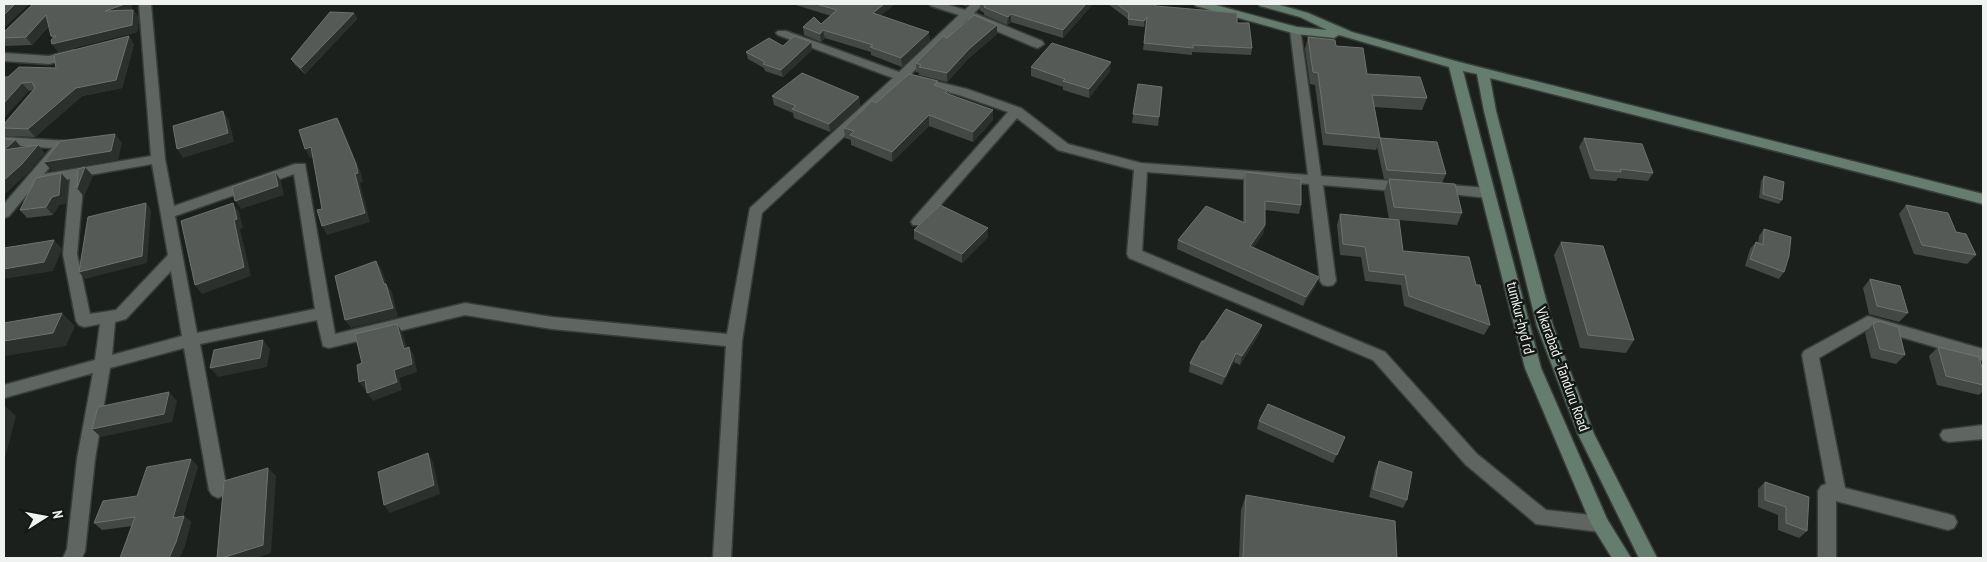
<svg xmlns="http://www.w3.org/2000/svg" width="1987" height="562" viewBox="0 0 1987 562" font-family="'PT Sans Narrow',sans-serif">
  <rect width="100%" height="100%" fill="#1b201d"/>
  <g fill="none" stroke-linecap="round" stroke-linejoin="round">
    <defs>
      <g id="street">
        <path d="M139,4H151L165,159L174,206L295,164H305L335,334L465,303L552,317L727,334L750,208L893,78L778,35L776,33L778,31H786L899,72L959,15L931,6L929,4H946L965,10L971,4H983L974,13L1042,41L1044,44L1038,48L1034,47L968,19L910,75L967,89L1021,108L1068,144L1141,163L1308,175L1290,30L1292,28H1300L1321,176L1407,182L1412,184L1414,187L1412,190L1407,192L1323,185L1336,281L1333,285L1328,286L1323,285L1320,281L1309,184L1147,172L1142,251L1385,352L1477,454L1546,510L1600,516L1606,518L1609,524L1606,530L1600,532L1536,524L1465,464L1373,360L1129,258L1127,254L1134,170L1058,150L1017,118L923,225H913L911,222L913,219L1008,112L959,95L904,81L762,213L742,341L731,558H713L726,346L552,329L465,315L329,348L323,346L317,320L200,344L227,490L224,495L218,498L212,495L209,490L184,348L110,368L95,459L85,551L82,558H63L67,549L77,459L93,373L4,398V385L95,360L100,324L84,327L79,325L76,321L63,254L70,179L35,185L9,216L4,218V204L52,148L4,145V137L67,141L69,144L67,147L44,174L151,156ZM152,164L168,255L116,310L90,314L77,254L84,176ZM294,174L315,309L197,333L175,216ZM171,271L182,336L112,355L115,322L126,319Z"/>
        <polygon points="74,50 80,54 78,57 49,64 4,61 4,53 49,56"/>
        <polygon points="1437,184 1488,188 1493,190 1495,193 1493,196 1488,198 1432,192 1430,189 1432,186"/>
        <polygon points="1868,316 1983,349 1983,361 1870,328 1819,358 1845,488 1948,514 1954,516 1957,522 1954,528 1948,530 1836,501 1836,558 1818,558 1818,491 1821,486 1826,484 1802,355 1804,351"/>
        <polygon points="1983,425 1983,439 1949,442 1943,440 1940,435 1943,430"/>
      </g>
      <polygon id="secondary" points="1194,4 1212,4 1297,27 1327,30 1300,17 1260,6 1258,4 1276,4 1308,13 1352,32 1459,62 1983,194 1983,204 1490,78 1496,111 1553,326 1594,434 1657,558 1639,558 1578,434 1537,326 1484,111 1477,74 1463,71 1541,368 1607,519 1631,558 1612,558 1591,524 1525,368 1449,67 1339,35 1334,38 1296,34 1196,6"/>
    </defs>
    <use href="#street" stroke="#393d3a" stroke-width="3"/>
    <use href="#secondary" stroke="#393d3a" stroke-width="3"/>
    <use href="#street" fill="#5f6561" fill-rule="evenodd"/>
    <use href="#secondary" fill="#647d6f" fill-rule="evenodd"/>
  </g>
  <g fill="#434845">
    <polygon points="33,4 132,4 132,10 133,10 139,18 137,32 58,52 53,39 51,36 49,26 32,45 4,46 4,32"/>
    <polygon points="796,4 895,4 880,16 930,40 902,67 871,55 871,52 825,38 821,42 804,35 803,27 821,24 831,16 796,5"/>
    <polygon points="957,4 969,4 966,6"/>
    <polygon points="980,4 1093,4 1063,38 1011,22 1007,25 984,15 984,13 980,10"/>
    <polygon points="1108,4 1152,4 1156,6 1237,23 1252,48 1251,55 1192,52 1192,55 1143,50 1146,24 1144,27 1128,25 1128,19"/>
    <polygon points="354,13 357,19 305,74 295,65 291,59"/>
    <polygon points="997,25 997,34 969,58 947,82 919,75 919,73 916,72 916,63 947,38"/>
    <polygon points="1308,37 1336,46 1367,74 1427,98 1422,110 1374,107 1380,138 1376,150 1323,145 1315,85 1310,84 1305,49"/>
    <polygon points="811,42 812,50 783,77 765,71 764,68 748,59 746,52 783,46"/>
    <polygon points="134,44 122,88 82,96 35,137 4,136 4,124 33,90 29,91 8,77 56,68"/>
    <polygon points="1031,67 1110,71 1089,98 1063,90 1063,87 1031,76"/>
    <polygon points="1138,84 1162,87 1158,126 1132,123"/>
    <polygon points="938,86 948,90 949,94 993,120 973,142 929,126 892,162 851,145 851,140 845,138 844,128"/>
    <polygon points="772,96 859,97 860,106 830,132 794,118 793,113 774,105"/>
    <polygon points="1380,138 1446,174 1442,183 1462,213 1457,225 1399,220 1403,251 1476,285 1490,325 1484,335 1404,306 1401,285 1365,281 1361,257 1340,255 1337,225 1340,214 1389,219 1384,192 1389,179 1384,179 1377,147"/>
    <polygon points="1584,138 1653,173 1648,181 1618,178 1616,181 1590,179 1579,147"/>
    <polygon points="1245,172 1301,205 1299,214 1265,210 1265,225 1263,234 1253,248 1316,285 1303,306 1177,249 1178,240 1243,222 1243,181"/>
    <polygon points="1764,176 1782,200 1779,204 1759,198 1761,181"/>
    <polygon points="68,181 66,203 59,205 53,215 27,218 20,210"/>
    <polygon points="1906,205 1976,255 1967,264 1914,254 1899,214"/>
    <polygon points="1764,229 1784,272 1779,279 1745,266 1750,249 1756,242 1758,243 1759,236"/>
    <polygon points="914,230 988,237 962,263 914,239"/>
    <polygon points="1561,242 1634,340 1626,353 1580,348 1554,255"/>
    <polygon points="1870,279 1908,313 1899,322 1869,314 1863,288"/>
    <polygon points="1873,324 1905,355 1896,364 1871,358 1865,333"/>
    <polygon points="1262,325 1259,334 1240,365 1234,362 1222,385 1189,372 1190,363 1204,341"/>
    <polygon points="1938,347 1983,371 1983,391 1979,395 1937,385 1929,356"/>
    <polygon points="1259,421 1345,437 1333,463 1257,429"/>
    <polygon points="1379,461 1407,500 1403,508 1369,497 1375,470"/>
    <polygon points="198,466 183,516 184,516 191,522 184,548 132,526 102,530 94,523"/>
    <polygon points="1765,482 1807,531 1799,538 1778,530 1778,515 1758,507 1758,489"/>
    <polygon points="1246,495 1397,558 1239,558 1241,510"/>
  </g>
  <g fill="#2b302d">
    <polygon points="15,4 29,4 4,28 4,15"/>
    <polygon points="125,4 132,4 132,11 105,11"/>
    <polygon points="884,4 895,4 874,21 873,13"/>
    <polygon points="1086,4 1093,4 1063,38 1063,30"/>
    <polygon points="133,10 139,18 137,32 58,52 52,44"/>
    <polygon points="354,13 357,19 305,74 301,68"/>
    <polygon points="1011,14 1011,22 1007,25 1008,17"/>
    <polygon points="46,15 52,22 32,45 26,37"/>
    <polygon points="1147,17 1147,23 1144,27 1144,21"/>
    <polygon points="997,25 997,34 969,58 947,82 947,73 969,49"/>
    <polygon points="823,30 825,38 821,42 820,34"/>
    <polygon points="929,32 930,40 902,67 901,58"/>
    <polygon points="129,36 134,44 122,88 82,96 35,137 28,129"/>
    <polygon points="811,42 812,50 783,77 781,70"/>
    <polygon points="1111,62 1110,71 1089,98 1089,89"/>
    <polygon points="22,83 29,91 4,118 4,103"/>
    <polygon points="859,97 860,106 830,132 829,124"/>
    <polygon points="993,110 993,120 973,142 973,132"/>
    <polygon points="223,111 229,120 234,142 183,158 177,149"/>
    <polygon points="929,115 929,126 892,162 892,152"/>
    <polygon points="337,118 342,127 361,173 363,182 360,183 370,222 327,235 322,226 355,174"/>
    <polygon points="115,134 122,143 118,160 52,171 44,162"/>
    <polygon points="15,140 22,148 4,150"/>
    <polygon points="38,145 45,153 29,172 4,195 4,180"/>
    <polygon points="311,147 316,156 310,158 305,149"/>
    <polygon points="85,167 93,176 84,197 77,188"/>
    <polygon points="275,172 281,181 284,195 241,209 235,201"/>
    <polygon points="61,173 68,181 66,203 59,205 53,215 46,207"/>
    <polygon points="146,203 151,210 147,263 85,279 79,272"/>
    <polygon points="233,203 239,212 243,228 240,229 251,276 202,294 195,285 234,220"/>
    <polygon points="1265,225 1263,234 1248,255 1250,246"/>
    <polygon points="988,228 988,237 962,263 962,254"/>
    <polygon points="54,240 62,249 53,271 4,279 4,269"/>
    <polygon points="376,261 382,270 387,286 386,284 392,292 398,317 351,328 345,320 384,284"/>
    <polygon points="1319,277 1316,285 1303,306 1306,297"/>
    <polygon points="62,313 75,326 66,346 5,356 4,359 4,341"/>
    <polygon points="397,324 402,332 410,357 404,349"/>
    <polygon points="1262,325 1259,334 1240,365 1242,356"/>
    <polygon points="263,340 270,349 267,367 218,377 210,368"/>
    <polygon points="409,347 414,356 417,372 399,378 402,390 373,401 367,393 394,370"/>
    <polygon points="1236,353 1234,362 1222,385 1225,377"/>
    <polygon points="365,380 370,388 365,390 359,382"/>
    <polygon points="169,392 177,401 172,422 101,437 92,429"/>
    <polygon points="4,405 16,416 5,458 4,469"/>
    <polygon points="428,453 433,462 440,494 390,513 384,505"/>
    <polygon points="191,459 198,466 180,525 173,518"/>
    <polygon points="268,468 276,476 271,553 256,558 222,558"/>
    <polygon points="184,516 191,522 184,548 180,558 169,558"/>
  </g>
  <g fill="#555a57" stroke="#6e726f">
    <polygon points="4,4 15,4 4,15"/>
    <polygon points="33,4 125,4 105,11 133,10 132,25 52,44 51,40 56,36 51,36 46,15 26,37 4,38 4,32"/>
    <polygon points="816,4 884,4 873,13 929,32 901,58 870,47 873,45 823,30 820,34 803,27 814,17 821,24 837,10"/>
    <polygon points="982,4 1086,4 1063,30 1011,14 1008,17 984,7 985,6"/>
    <polygon points="1117,4 1152,4 1156,6 1237,13 1237,23 1249,23 1252,48 1193,45 1193,48 1144,43 1147,17 1144,21 1128,19 1129,13"/>
    <polygon points="330,12 354,13 301,68 291,59"/>
    <polygon points="974,15 997,25 969,49 947,73 919,67 921,65 916,63 943,36 947,38"/>
    <polygon points="129,36 116,80 76,88 28,129 4,128 4,124 35,88 32,82 22,83 4,103 4,77 8,77 19,67 56,68 54,55"/>
    <polygon points="794,36 811,42 781,70 763,64 765,62 746,52 769,38 783,46"/>
    <polygon points="1308,37 1335,40 1336,46 1363,48 1367,74 1420,77 1427,98 1372,95 1380,138 1326,133 1318,73 1313,72"/>
    <polygon points="1052,43 1111,62 1089,89 1063,81 1065,79 1031,67"/>
    <polygon points="802,73 859,97 829,124 792,109 796,106 772,96"/>
    <polygon points="909,74 938,81 934,85 948,90 945,93 993,110 973,132 929,115 892,152 850,135 854,131 844,128 872,101 876,103"/>
    <polygon points="1138,84 1162,87 1159,117 1133,114"/>
    <polygon points="223,111 228,133 177,149 173,126"/>
    <polygon points="337,118 356,164 358,173 355,174 365,213 322,226 317,210 322,209 311,147 305,149 299,130"/>
    <polygon points="115,134 111,151 44,162 60,141"/>
    <polygon points="1380,138 1437,142 1446,174 1387,170"/>
    <polygon points="1584,138 1642,144 1653,173 1620,169 1621,172 1595,170"/>
    <polygon points="4,139 15,140 4,150"/>
    <polygon points="38,145 22,164 4,180 4,150"/>
    <polygon points="85,167 77,188 78,169"/>
    <polygon points="275,172 278,186 235,201 232,187"/>
    <polygon points="1245,172 1301,179 1301,205 1265,201 1265,225 1250,246 1319,277 1306,297 1178,240 1206,206 1245,223"/>
    <polygon points="61,173 59,195 52,197 46,207 20,210 36,178"/>
    <polygon points="1764,176 1784,182 1782,200 1763,194"/>
    <polygon points="1389,179 1455,184 1462,213 1394,207"/>
    <polygon points="146,203 142,256 79,272 88,217"/>
    <polygon points="233,203 237,219 234,220 244,267 195,285 181,221"/>
    <polygon points="940,205 988,228 962,254 914,230"/>
    <polygon points="1906,205 1948,213 1956,232 1966,234 1976,255 1922,245"/>
    <polygon points="1340,214 1399,220 1403,251 1469,257 1476,285 1480,285 1490,325 1409,296 1405,275 1369,271 1365,247 1343,244"/>
    <polygon points="1764,229 1791,237 1789,256 1784,272 1750,259 1756,242 1763,245"/>
    <polygon points="54,240 44,262 4,269 4,248"/>
    <polygon points="1561,242 1603,246 1634,340 1588,335"/>
    <polygon points="376,261 384,284 386,284 393,308 345,320 335,276"/>
    <polygon points="1870,279 1900,286 1908,313 1877,306"/>
    <polygon points="1226,309 1262,325 1242,356 1236,353 1225,377 1190,363 1202,341 1204,341"/>
    <polygon points="62,313 53,333 4,341 4,323"/>
    <polygon points="1878,321 1898,327 1905,355 1880,349 1873,324"/>
    <polygon points="397,324 404,349 409,347 412,364 394,370 397,382 367,393 365,380 359,382 357,365 362,363 355,334"/>
    <polygon points="263,340 260,358 210,368 214,350"/>
    <polygon points="1938,347 1979,357 1983,371 1983,385 1946,376"/>
    <polygon points="169,392 164,414 92,429 98,407"/>
    <polygon points="1268,404 1345,437 1337,455 1259,421"/>
    <polygon points="428,453 434,485 384,505 378,472"/>
    <polygon points="191,459 173,518 184,516 176,542 169,558 120,558 135,517 94,523 103,501 137,496 147,467"/>
    <polygon points="1379,461 1412,472 1407,500 1373,489"/>
    <polygon points="268,468 263,545 222,558 217,558 224,481"/>
    <polygon points="1765,482 1809,497 1807,531 1786,523 1786,507 1765,500"/>
    <polygon points="1246,495 1395,521 1397,558 1243,558"/>
  </g>
  <g text-anchor="middle" dominant-baseline="central" stroke-width="5" stroke-linejoin="round" paint-order="stroke">
    <g font-size="15" fill="#eff2f0" stroke="#121714">
      <text transform="translate(1521 318) rotate(76)">tumkur-hyd rd</text>
      <text transform="translate(1563 369) rotate(70)">Vikarabad - Tanduru Road</text>
    </g>
  </g>
  <rect width="1987" height="562" fill="none" stroke="#eff2f0" stroke-width="10"/>
  <g transform="translate(45 517) rotate(79)" stroke="#121714" stroke-width="4" paint-order="stroke">
  <path d="M0-4L9 19L0 12L-9 19Z" fill="#eff2f0"/>
  <text y="-8" font-size="14" font-weight="bold" text-anchor="middle" fill="#eff2f0">N</text>
  </g>
</svg>
